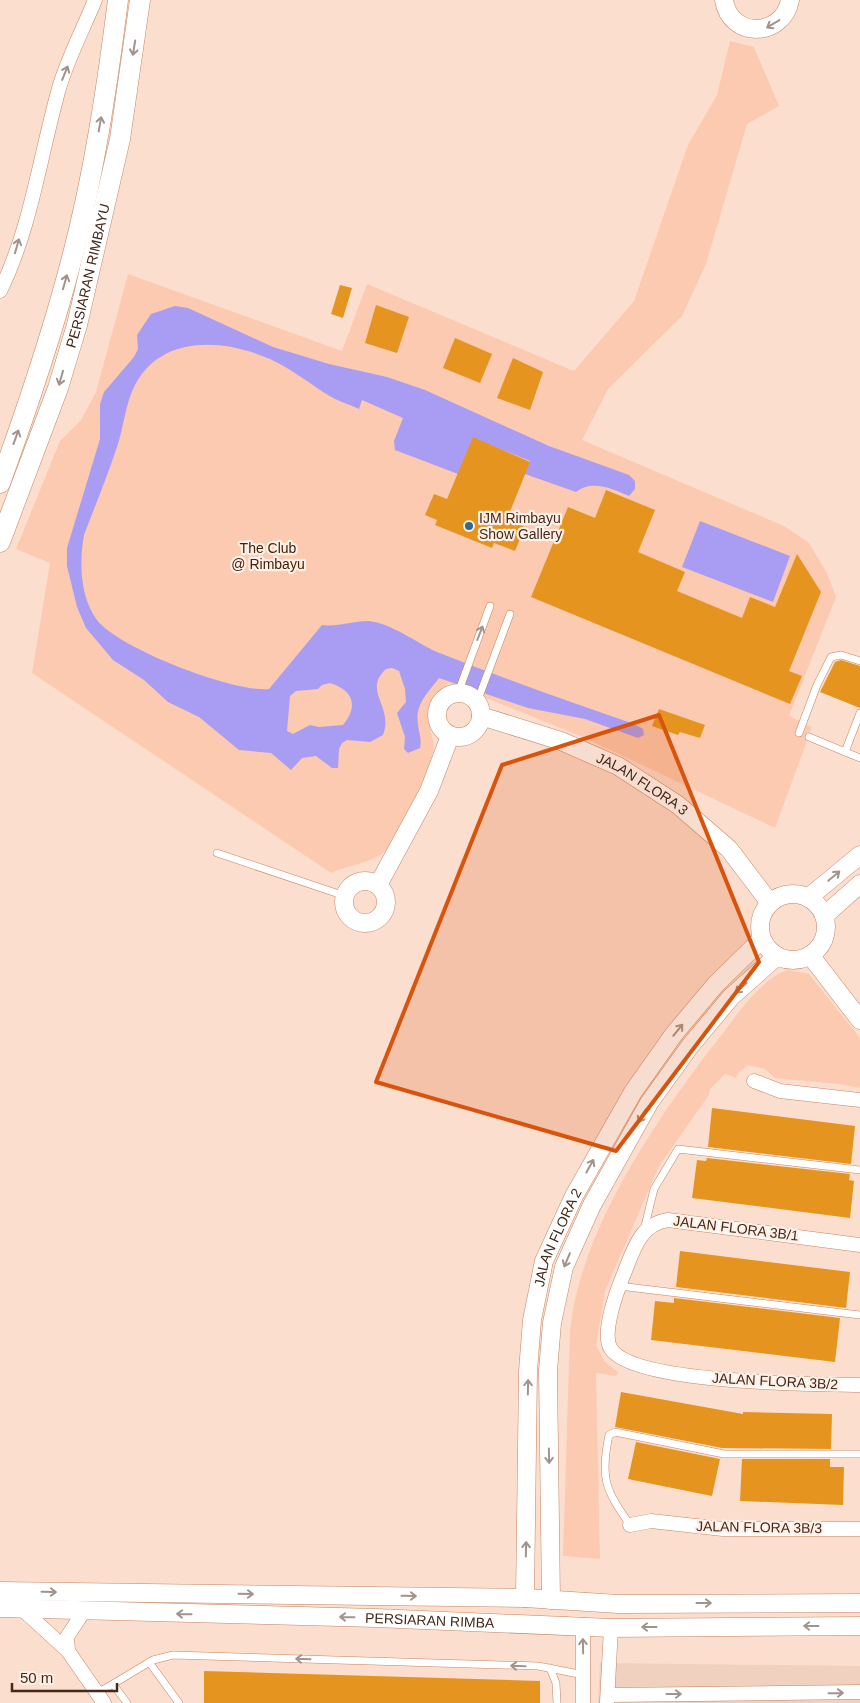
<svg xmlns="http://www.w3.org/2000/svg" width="860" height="1703" viewBox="0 0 860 1703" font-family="Helvetica,sans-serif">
  <rect width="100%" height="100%" fill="#fcdecf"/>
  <polygon fill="#f0d0bf" points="600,1663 860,1666 860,1703 598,1703"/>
  <g fill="#fccab0">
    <path d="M730,41L754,47L779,106L747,124L706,264L682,316L608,389L582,440L784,526L809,543L827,573L836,597L789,716L812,727L775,828L585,738L449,683C429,701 426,707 431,733C433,739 435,746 433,752C430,769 396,841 384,852C374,862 345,866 331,873L32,673L50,563L16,549L60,441L81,420L96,392L128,274L342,351L367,284L574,371L634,301L688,145L717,95Z"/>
    <path d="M787,970L809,974L860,1038V1088L839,1084L775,1078L765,1069L748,1065L737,1074L736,1078L725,1074L710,1089L709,1095L659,1166L605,1291L596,1345L604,1361L618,1372L616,1376L596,1373L600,1559L563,1556L570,1332C579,1230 660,1113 723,1033C738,1013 763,978 787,970Z"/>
  </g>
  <g fill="#a89df2" fill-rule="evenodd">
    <path d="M175,306L188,308L273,347L329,364L387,377L425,390L549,446L629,475L635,481V489L629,496C613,489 592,479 576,492L525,474L530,461L473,438L458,474L395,450L394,441L403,418L362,400L359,409C349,404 337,401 328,395C309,383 290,368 270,359C224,339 162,334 135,385C125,404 124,427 117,447C107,477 95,506 84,535C79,563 80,597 97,620C118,648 234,693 269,689L322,625C338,627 352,621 368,621C389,622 417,643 437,652C502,678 568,701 634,724L643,729L644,735L638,738L585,719L528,708L439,678C427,694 415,704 418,724C419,734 422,739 420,748L408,753L404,749L405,737L397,713L406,702L405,689L399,671L392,668L386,669C362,691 394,706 383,735L370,742L347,740L342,743L339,749L338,768H332L316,756L302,758L291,770L271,753L239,750L199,717L168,702L144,680L113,660L86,628L77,607L67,566V548L100,439V404L104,392L134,357L138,349L137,335L151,314ZM330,683C353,690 359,706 343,725L319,727L310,725L293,734L287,731L290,696L296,691L318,689L322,685Z"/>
    <polygon points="700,521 790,556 773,602 682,567"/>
  </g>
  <g fill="#e5941f">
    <polygon points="340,285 352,288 343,318 331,314"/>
    <polygon points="376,305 409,317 397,353 365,343"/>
    <polygon points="455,338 492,354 480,383 443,368"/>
    <polygon points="513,358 543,372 530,410 497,398"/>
    <polygon points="473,437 530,462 507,519 525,527 515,551 494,543 492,548 435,525 437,520 425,515 434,494 447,499"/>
    <polygon points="606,490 655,510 638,552 685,572 677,591 742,618 750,597 775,607 797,554 821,592 789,671 802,676 790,704 531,597 568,507 595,518"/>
    <polygon points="841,660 860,666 860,708 820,692 835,662"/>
    <polygon points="659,709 705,725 700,738 680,732 678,735 652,726"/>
    <polygon points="712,1108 855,1126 851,1164 708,1147"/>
    <polygon points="707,1158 850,1174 849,1180 854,1181 850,1218 692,1198 697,1160 706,1161"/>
    <polygon points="680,1251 850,1272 846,1308 676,1287"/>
    <polygon points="674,1298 840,1318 835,1362 651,1340 655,1301 674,1303"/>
    <polygon points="621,1392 743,1414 743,1412 832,1414 831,1449 722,1448 615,1427"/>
    <polygon points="636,1442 720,1459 712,1496 628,1479"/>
    <polygon points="742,1459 830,1459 830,1467 844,1467 843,1505 740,1501"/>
    <polygon points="204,1671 540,1681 540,1703 204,1703"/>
  </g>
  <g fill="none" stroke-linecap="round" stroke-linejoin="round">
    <defs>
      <g id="service">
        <polyline points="458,693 490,606"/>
        <polyline points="477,702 510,614"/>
        <polyline points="799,733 817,685 831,657 841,655 860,661"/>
        <polyline points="809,737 860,758"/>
        <polyline points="845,752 860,713"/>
        <polyline points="217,853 345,896"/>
        <polyline points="644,1230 654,1189 678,1149 860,1170"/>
        <polyline points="619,1286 860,1315"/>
        <path d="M630,1525C605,1489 600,1478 609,1435L615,1432L724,1454H860"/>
        <polyline points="149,1662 179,1703"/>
        <polyline points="550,1668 556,1683 557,1703"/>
        <polyline points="97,1693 113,1684"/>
        <polyline points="127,1703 113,1684 153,1660 173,1655 538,1666 584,1675"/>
      </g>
      <g id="minor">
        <path d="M0,291C30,231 40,157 58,92C66,61 83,30 95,0"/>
        <polyline points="754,1081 780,1091 860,1100"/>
        <path d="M860,1385C816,1384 634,1384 611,1349C601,1334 617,1291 623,1276C633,1252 639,1224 668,1220L860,1245"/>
        <polyline points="630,1525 651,1521 723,1529 860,1529"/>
        <polyline points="21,1608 68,1651 104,1703"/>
        <polyline points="583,1625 583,1703"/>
        <polyline points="68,1651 67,1637 84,1611"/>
        <polyline points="608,1695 860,1692"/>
        <polyline points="607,1702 611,1628"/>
      </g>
      <g id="tertiary">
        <path d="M724,0C730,39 783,38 790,0"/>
        <circle cx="459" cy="715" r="22"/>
        <path id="s1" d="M481,716L561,741L618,766L678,805L729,849L770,903"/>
        <circle cx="365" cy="902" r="21"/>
        <polyline points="378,885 429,791 450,736"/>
        <circle cx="793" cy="927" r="33"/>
        <polyline points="808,898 860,855"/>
        <polyline points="824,916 860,884"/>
        <polyline points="810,955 860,1020"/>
        <polyline points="0,1591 525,1598 618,1604 860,1603"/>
        <path id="s2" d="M525,1598L528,1371L532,1320L544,1261L574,1196L633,1092L674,1034L716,984L761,940"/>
        <polyline points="551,1600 548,1371 552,1323 564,1267 592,1205 649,1103 690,1046 731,997 777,956"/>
        <path id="s3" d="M0,1608L376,1618L611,1628L860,1626"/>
      </g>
      <g id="secondary">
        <path d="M0,483C27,409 52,335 72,258C94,174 107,87 118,0"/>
        <path id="s4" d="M0,542L58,388L77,325L120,139L140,0"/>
      </g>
    </defs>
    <use href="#service" stroke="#c7845f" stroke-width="8"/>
    <use href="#minor" stroke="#c7845f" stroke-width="15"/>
    <use href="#tertiary" stroke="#c7845f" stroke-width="19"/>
    <use href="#secondary" stroke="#c7845f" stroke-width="21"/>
    <use href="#service" stroke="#fff" stroke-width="7"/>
    <use href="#minor" stroke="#fff" stroke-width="14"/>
    <use href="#tertiary" stroke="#fff" stroke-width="18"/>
    <use href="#secondary" stroke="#fff" stroke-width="20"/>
  </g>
  <defs><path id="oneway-shaft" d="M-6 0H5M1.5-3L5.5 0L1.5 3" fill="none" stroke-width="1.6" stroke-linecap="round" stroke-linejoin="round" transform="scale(1.25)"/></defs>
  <g stroke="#a2948c">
    <use href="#oneway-shaft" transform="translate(773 24) rotate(149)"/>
    <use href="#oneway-shaft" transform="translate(134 48) rotate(99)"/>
    <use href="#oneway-shaft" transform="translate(65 73) rotate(-68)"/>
    <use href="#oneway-shaft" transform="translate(100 124) rotate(-80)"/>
    <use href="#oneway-shaft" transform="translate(17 246) rotate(-74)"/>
    <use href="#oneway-shaft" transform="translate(65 282) rotate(-74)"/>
    <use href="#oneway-shaft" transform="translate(61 378) rotate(106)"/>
    <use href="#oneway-shaft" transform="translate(16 437) rotate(-70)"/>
    <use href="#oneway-shaft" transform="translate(480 633) rotate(-69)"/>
    <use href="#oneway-shaft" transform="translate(834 876) rotate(-40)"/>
    <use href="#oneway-shaft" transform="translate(741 988) rotate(139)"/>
    <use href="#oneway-shaft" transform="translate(678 1030) rotate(-51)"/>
    <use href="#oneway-shaft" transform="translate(642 1116) rotate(120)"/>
    <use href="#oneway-shaft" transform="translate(590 1166) rotate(-61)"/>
    <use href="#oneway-shaft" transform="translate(567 1260) rotate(113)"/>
    <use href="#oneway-shaft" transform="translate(528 1387) rotate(-89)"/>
    <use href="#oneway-shaft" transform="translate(549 1456) rotate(89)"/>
    <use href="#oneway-shaft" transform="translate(526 1549) rotate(-89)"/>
    <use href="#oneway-shaft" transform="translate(49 1592) rotate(1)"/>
    <use href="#oneway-shaft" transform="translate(246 1594) rotate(1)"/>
    <use href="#oneway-shaft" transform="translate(409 1596) rotate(1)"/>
    <use href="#oneway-shaft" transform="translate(704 1603)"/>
    <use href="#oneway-shaft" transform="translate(184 1614) rotate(-179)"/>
    <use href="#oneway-shaft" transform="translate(347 1617) rotate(-179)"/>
    <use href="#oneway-shaft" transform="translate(811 1626) rotate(180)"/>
    <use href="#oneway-shaft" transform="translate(649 1627) rotate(180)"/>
    <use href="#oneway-shaft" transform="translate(583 1646) rotate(-91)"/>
    <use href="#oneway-shaft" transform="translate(303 1659) rotate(-178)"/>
    <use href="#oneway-shaft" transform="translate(518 1666) rotate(-178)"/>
    <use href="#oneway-shaft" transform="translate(836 1693) rotate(-1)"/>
    <use href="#oneway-shaft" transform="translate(674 1694)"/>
  </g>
  <path fill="#d8540d" fill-opacity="0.2" stroke="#d8540d" stroke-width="4" stroke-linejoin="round" d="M659,715L759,962L616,1151L376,1082L502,765Z"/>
  <circle fill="#326b84" stroke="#feefe7" stroke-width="2" cx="469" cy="526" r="5"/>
  <g text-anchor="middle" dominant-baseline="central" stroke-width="4.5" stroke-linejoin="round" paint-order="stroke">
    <g font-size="14" fill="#442919" stroke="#feefe7">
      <text stroke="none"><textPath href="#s4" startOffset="281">PERSIARAN RIMBAYU</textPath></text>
      <text stroke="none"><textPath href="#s1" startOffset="176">JALAN FLORA 3</textPath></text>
      <text transform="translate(736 1228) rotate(7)">JALAN FLORA 3B/1</text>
      <text stroke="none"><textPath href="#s2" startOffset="365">JALAN FLORA 2</textPath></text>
      <text transform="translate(775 1381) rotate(3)">JALAN FLORA 3B/2</text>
      <text transform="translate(759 1527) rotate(1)">JALAN FLORA 3B/3</text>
      <text stroke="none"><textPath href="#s3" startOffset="430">PERSIARAN RIMBA</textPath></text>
    </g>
    <g font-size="14" fill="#442919" stroke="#feefe7" text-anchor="start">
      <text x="479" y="518">IJM Rimbayu<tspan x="479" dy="16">Show Gallery</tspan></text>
    </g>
    <g font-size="14" fill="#492005" stroke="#feefe7">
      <text x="268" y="548">The Club<tspan x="268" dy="16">@ Rimbayu</tspan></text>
    </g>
  </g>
  <path d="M12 1683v8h105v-8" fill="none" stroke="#442919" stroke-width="2.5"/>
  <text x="20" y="1683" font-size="15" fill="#442919" stroke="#feefe7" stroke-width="4" paint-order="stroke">50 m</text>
</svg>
